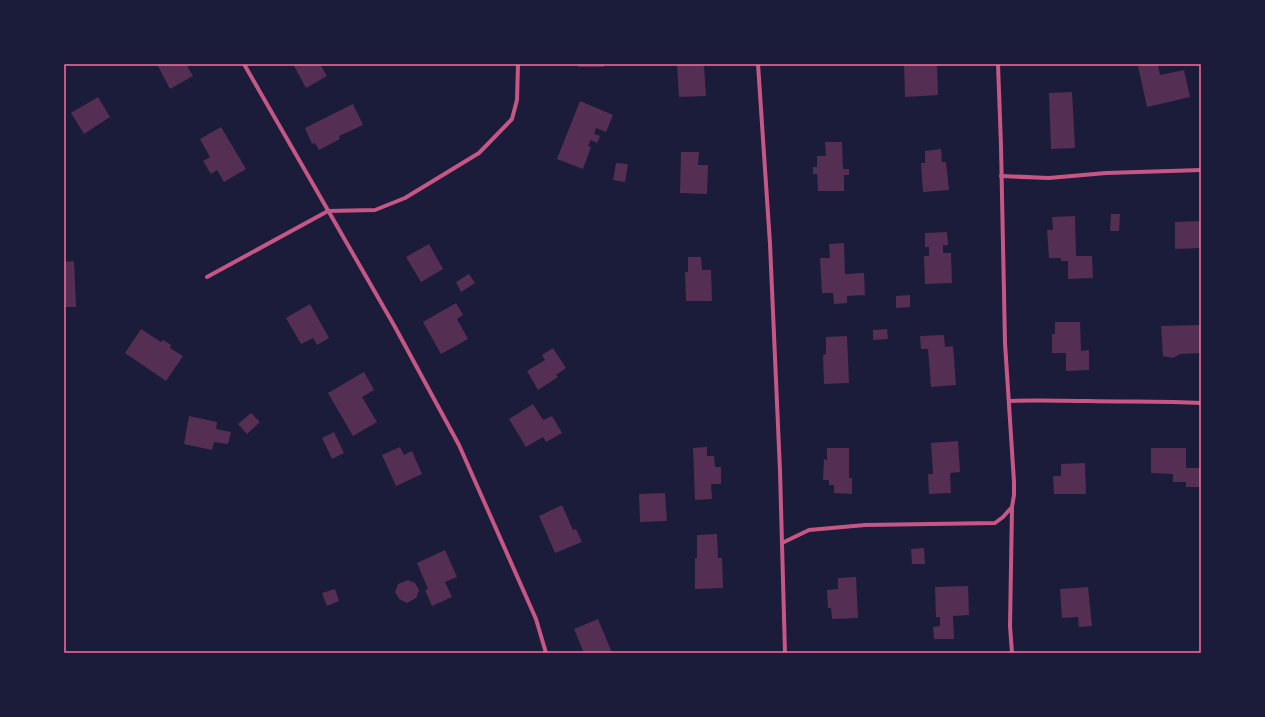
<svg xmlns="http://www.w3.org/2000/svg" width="1265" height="717" viewBox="0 0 1265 717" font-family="'Crimson Pro',serif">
  <rect width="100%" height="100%" fill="#1b1b3a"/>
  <g fill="#542f53">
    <polygon points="157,64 186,64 193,76 170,89"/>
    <polygon points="293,64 320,64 327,76 306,88"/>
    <rect x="578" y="64" width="26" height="3"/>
    <polygon points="677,64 701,64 701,66 704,66 706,96 679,97"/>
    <polygon points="904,64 937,64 938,95 905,97"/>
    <polygon points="1148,64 1158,64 1160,75 1184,70 1190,97 1147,107 1138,66"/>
    <polygon points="1072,92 1075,148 1051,149 1049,93"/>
    <polygon points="98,97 110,117 84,134 71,113"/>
    <polygon points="580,101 613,115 606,132 596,128 594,134 600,136 597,143 591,140 588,146 591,147 583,169 557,159"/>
    <polygon points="353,104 363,125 339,136 340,139 319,150 315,143 312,144 305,128"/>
    <polygon points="221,127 246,169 224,182 217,170 211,174 203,161 210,157 200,139"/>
    <polygon points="825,142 842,142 843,169 849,169 849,175 844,175 844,191 818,191 817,174 813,174 813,167 817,167 817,156 826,156"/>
    <polygon points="941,149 942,162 946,162 949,190 923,192 921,163 925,163 925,151"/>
    <polygon points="681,152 699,152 698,165 708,165 707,194 680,193"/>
    <polygon points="616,163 628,164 625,182 613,180"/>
    <polygon points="1111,214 1120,214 1119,231 1110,231"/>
    <polygon points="1075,216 1076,256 1092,256 1093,278 1068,279 1068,261 1061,261 1061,258 1049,258 1047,230 1053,230 1052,217"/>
    <polygon points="1201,221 1201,248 1175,249 1175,222"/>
    <polygon points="947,232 948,245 943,245 943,253 951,253 952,283 925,284 924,256 929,256 929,247 925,247 925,233"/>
    <polygon points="844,243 845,274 864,273 865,295 847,296 847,303 834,304 833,293 822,293 820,258 830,258 829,244"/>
    <polygon points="429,244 443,269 421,282 406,257"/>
    <polygon points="688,257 701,257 702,270 711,270 712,301 686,301 685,272 688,272"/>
    <polygon points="74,261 76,307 64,307 64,262"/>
    <polygon points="469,274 475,283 461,292 456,282"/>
    <polygon points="910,295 910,307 896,308 896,296"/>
    <polygon points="456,303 463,315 457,319 468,339 441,354 423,322"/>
    <polygon points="310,304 329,338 317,345 313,338 301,344 286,318"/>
    <polygon points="1055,322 1080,322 1081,351 1089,350 1089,370 1066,371 1066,353 1052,353 1052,334 1055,334"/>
    <polygon points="1201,325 1201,353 1180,354 1173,358 1163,356 1161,326"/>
    <polygon points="141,329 161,342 163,340 171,345 170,348 183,356 166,381 125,353"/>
    <polygon points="887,329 888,339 873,340 873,330"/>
    <polygon points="944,335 945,347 953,346 956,385 931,387 928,349 921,349 920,336"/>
    <polygon points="847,336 849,383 824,384 823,355 826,354 826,337"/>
    <polygon points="553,348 566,368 556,375 558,377 538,390 527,371 545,360 542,355"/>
    <polygon points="364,372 374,390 362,397 377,422 353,436 328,393"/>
    <polygon points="533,404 543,420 552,416 562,433 546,442 543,437 526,447 509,419"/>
    <polygon points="251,413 260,422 247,434 238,424"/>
    <polygon points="189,416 217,422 216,429 231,432 228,444 214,442 212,450 184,444"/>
    <polygon points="334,432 344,453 332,459 322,438"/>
    <polygon points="958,441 960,472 950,473 951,493 929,494 928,474 933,474 931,443"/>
    <polygon points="400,447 404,455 412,451 422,474 396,486 382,455"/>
    <polygon points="707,447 707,456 714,456 715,467 721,467 721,484 711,484 712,499 695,500 693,448"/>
    <polygon points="827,448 849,448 849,478 852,478 852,494 834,493 834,485 829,485 829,480 823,480 824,459 827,460"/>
    <polygon points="1151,448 1186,448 1186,468 1201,468 1201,487 1186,487 1186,482 1173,482 1173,474 1151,473"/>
    <polygon points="1085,463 1086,494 1054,494 1053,476 1061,476 1061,464"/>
    <polygon points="665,493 667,521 640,522 639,494"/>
    <polygon points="562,505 573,530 576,529 582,542 555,553 539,516"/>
    <polygon points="717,534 718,558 722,558 723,588 695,589 695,558 697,558 697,535"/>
    <polygon points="924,548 925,564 912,564 911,549"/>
    <polygon points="445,550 457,577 445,582 452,597 432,606 425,590 428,589 417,563"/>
    <polygon points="856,577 858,618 832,619 831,608 828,608 827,590 838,589 838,578"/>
    <polygon points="408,580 415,583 419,590 416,598 407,603 399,599 395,592 398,584"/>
    <polygon points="968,586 969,615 953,616 954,639 934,639 933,627 940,626 940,617 936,617 935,587"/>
    <polygon points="1088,587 1092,626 1079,627 1078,617 1062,618 1060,589"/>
    <polygon points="335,589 339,601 327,606 322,593"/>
    <polygon points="598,619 612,653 594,653 593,652 584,653 574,629"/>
  </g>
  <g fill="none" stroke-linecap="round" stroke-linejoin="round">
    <g stroke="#c65784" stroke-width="4">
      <polyline points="244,64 395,327 459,445 536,619 546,653"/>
      <polyline points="758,64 770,244 780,471 785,653"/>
      <polyline points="998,64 1001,146 1005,343 1014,482 1014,495 1012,507 1010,626 1012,653"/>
      <polyline points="1001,176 1049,178 1106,173 1201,170"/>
      <polyline points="207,277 328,211 375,210 405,198 479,153 512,119 517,100 518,64"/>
      <path d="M1009,401C1036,400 1062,401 1088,401C1126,402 1163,401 1201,403"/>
      <polyline points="782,543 809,530 865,525 995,523 1003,517 1012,507"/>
    </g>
  </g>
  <rect width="1265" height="717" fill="none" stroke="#1b1b3a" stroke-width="130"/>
  <rect x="65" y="65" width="1135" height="587" fill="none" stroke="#ff6b9d" stroke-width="1.5"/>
</svg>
